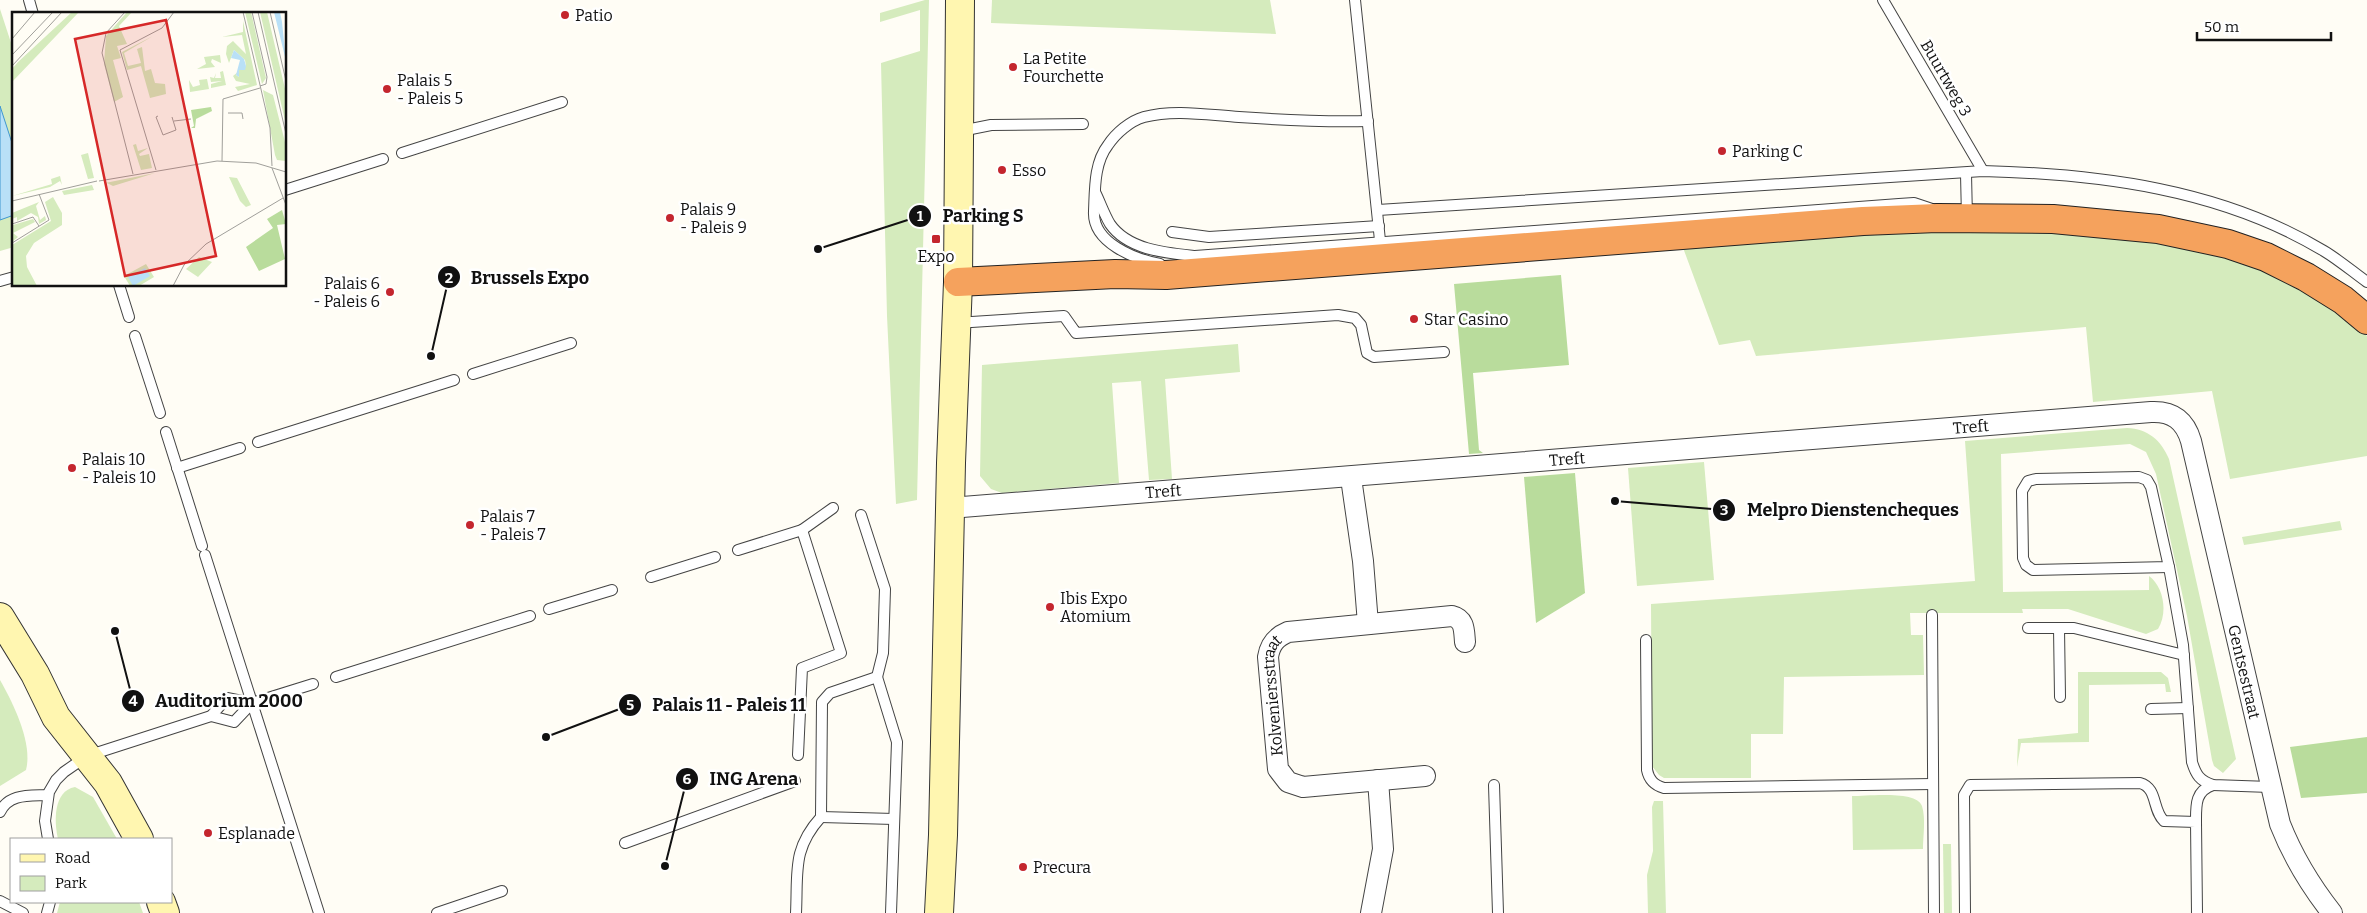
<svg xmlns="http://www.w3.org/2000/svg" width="2367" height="913" viewBox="0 0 2367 913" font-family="Bitter,serif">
  <rect width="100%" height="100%" fill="#fffdf5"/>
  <g fill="#d5ebbd">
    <polygon points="925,0 929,0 917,500 896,504 887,316 881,63 920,51 920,10 880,22 880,13"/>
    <polygon points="992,0 1270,0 1276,34 991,23"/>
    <polygon points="0,9 14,52 14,247 0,251"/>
    <path d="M1876,230C2041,230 2237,214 2367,336V456L2230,479L2212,391L2093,402L2086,327L1756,356L1750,340L1719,345L1682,245Z"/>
    <polygon points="1238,344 1240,372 1165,379 1172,479 1149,480 1141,381 1112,383 1119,483 1002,493 991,489 980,476 982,365"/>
    <path d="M2127,428C2148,429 2161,440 2169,459L2236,759L2223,773L2214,766L2212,760L2187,616L2156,474L2146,452L2130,444L2001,454L2003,592L2149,590V576C2164,587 2168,613 2158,629L2146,634L2068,609H2022L2023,613H1910L1911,635H1923L1924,675L1784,677L1783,734H1751V778H1664L1659,775L1652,766L1651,604L1975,581L1965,441Z"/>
    <polygon points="1704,462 1714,580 1637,586 1628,468"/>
    <polygon points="2340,521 2342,530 2244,545 2242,537"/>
    <polygon points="2078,672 2161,672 2168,678 2171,692 2166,692 2165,684 2089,685 2089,742 2021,743 2017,767 2018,739 2078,733"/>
    <path d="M0,680C13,703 33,743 26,770L0,786Z"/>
    <path d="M75,787L93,797L117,839H58C54,822 53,791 75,787Z"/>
    <path d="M1852,796C1867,796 1917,790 1922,806C1926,819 1923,836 1923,849L1853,850Z"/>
    <polygon points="1654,801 1663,801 1666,913 1648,913 1647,875 1653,851 1652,807"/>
    <polygon points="1943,844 1951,844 1952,913 1944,913"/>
    <polygon points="60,902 139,902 143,913 57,913"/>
  </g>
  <g fill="#b9dc9c">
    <polygon points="1561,275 1569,365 1473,373 1479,450 1483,453 1469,454 1454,284"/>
    <polygon points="1575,473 1585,593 1536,623 1524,477"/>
    <polygon points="2367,737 2367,793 2301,798 2290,747"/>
  </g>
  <polygon fill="#b9e0f7" stroke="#3f96cf" points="0,106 14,149 14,215 0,220"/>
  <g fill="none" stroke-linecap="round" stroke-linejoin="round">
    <defs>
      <g id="lane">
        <polyline points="29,0 33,14"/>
        <polyline points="1355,0 1381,250"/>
        <polyline points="1883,0 1983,171"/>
        <polyline points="961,131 991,125 1083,124"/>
        <polyline points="402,153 562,102"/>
        <polyline points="1966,174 1967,218"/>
        <polyline points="285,190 383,159"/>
        <path d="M1095,192C1100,202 1104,214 1110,224C1128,250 1166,253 1195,256L1899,204L1914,203L1932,209"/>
        <path d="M1378,210L1983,171C2100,174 2221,189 2324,251C2339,260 2353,272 2367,282"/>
        <polyline points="1172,232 1209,237 1379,226"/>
        <path d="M1160,264C1135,259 1092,243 1094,211C1095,189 1094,163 1108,145C1116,133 1130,121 1144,117C1174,109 1208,115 1239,117C1282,120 1325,122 1368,121"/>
        <polyline points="0,281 14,277"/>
        <polyline points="119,285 129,317"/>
        <polyline points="956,323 1064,316 1076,333 1338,315 1355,318 1361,325 1367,353 1374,357 1444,352"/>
        <polyline points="135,336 160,413"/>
        <polyline points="473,374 571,343"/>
        <polyline points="166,432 202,546"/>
        <polyline points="258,442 454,380"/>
        <polyline points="177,468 240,448"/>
        <polygon points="2139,477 2147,480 2151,487 2169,567 2033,570 2026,565 2023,558 2022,491 2028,481 2036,479"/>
        <polyline points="861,515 885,589 883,653 877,677"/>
        <polyline points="802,530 833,508"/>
        <polyline points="738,550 802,530 841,653 802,668 798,755"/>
        <polyline points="205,555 319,913"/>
        <path d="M2169,567L2183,645L2192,762C2196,775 2200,781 2213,785L2270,787"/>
        <polyline points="651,577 715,557"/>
        <polyline points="549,609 612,590"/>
        <polyline points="1932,615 1934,913"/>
        <polyline points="2028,628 2074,628 2184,655"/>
        <polyline points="2059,628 2060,697"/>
        <path d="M1646,640L1647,770C1649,780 1654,785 1664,788L1933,784"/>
        <polyline points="336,677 530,616"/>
        <polyline points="2151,709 2188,708"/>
        <polyline points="211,716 234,722 252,703 313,684"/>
        <polyline points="1494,785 1498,913"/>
        <path d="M0,812C9,793 30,796 48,795"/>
        <polyline points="821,817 894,819"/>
        <path d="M2196,822C2196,805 2195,791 2213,785"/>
        <polyline points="48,839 45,821 49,792 56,780 64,772 87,756 211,716 227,698 252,703"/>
        <polyline points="625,843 795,781"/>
        <polyline points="0,901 23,913"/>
        <polyline points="47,913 50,902"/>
        <polyline points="437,913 502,891"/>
        <path d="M796,913C798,872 792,849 821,817L822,702L830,693L877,677L897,742L891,913"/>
        <path d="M1965,913L1964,795L1970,785L2140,783C2158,788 2152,810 2164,821L2196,822L2197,913"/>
      </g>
      <g id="street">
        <polyline points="1351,478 1363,561 1368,624"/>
        <path id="s1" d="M950,508L2151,412C2172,411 2185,420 2191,441L2280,824C2293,857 2310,885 2332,913"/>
        <path id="s2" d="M1425,776L1303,787L1288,782L1278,769L1268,657C1270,644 1276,637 1288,632L1452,616C1465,619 1464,631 1465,642"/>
        <polyline points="1371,913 1383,849 1378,780"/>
      </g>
      <g id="secondary">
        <polyline points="0,617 35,674 56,717 108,783 139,839"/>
        <polyline points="161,902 165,913"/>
        <polyline points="939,913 943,835 951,463 958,282 960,0"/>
      </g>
      <polyline id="highway" points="958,282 1115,274 1166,275 1863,221 1937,218 2053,219 2158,229 2228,244 2266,257 2306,277 2343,300 2367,320"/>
    </defs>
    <use href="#lane" stroke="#444" stroke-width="12"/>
    <use href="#street" stroke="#444" stroke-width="22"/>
    <use href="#secondary" stroke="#333" stroke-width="30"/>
    <use href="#highway" stroke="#222" stroke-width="30"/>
    <use href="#lane" stroke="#fff" stroke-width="10"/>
    <use href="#street" stroke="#fff" stroke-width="20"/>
    <use href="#secondary" stroke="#fff6b0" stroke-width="28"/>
    <use href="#highway" stroke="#f5a25d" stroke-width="28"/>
  </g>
  <g fill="#c4262e" stroke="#fff" stroke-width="2">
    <circle cx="565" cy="15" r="5"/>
    <circle cx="1013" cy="67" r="5"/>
    <circle cx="387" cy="89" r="5"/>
    <circle cx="1722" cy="151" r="5"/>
    <circle cx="1002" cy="170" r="5"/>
    <circle cx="670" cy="218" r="5"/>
    <rect x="931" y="234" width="10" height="10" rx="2.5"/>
    <circle cx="390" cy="292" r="5"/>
    <circle cx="1414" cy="319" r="5"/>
    <circle cx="72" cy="468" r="5"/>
    <circle cx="470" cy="525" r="5"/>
    <circle cx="1050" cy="607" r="5"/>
    <circle cx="208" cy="833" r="5"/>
    <circle cx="1023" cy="867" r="5"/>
  </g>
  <g text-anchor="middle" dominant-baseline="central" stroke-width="5" stroke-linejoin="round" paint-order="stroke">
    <g font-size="16" fill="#111" stroke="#fff" text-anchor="start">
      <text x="575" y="15">Patio</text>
      <text x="1023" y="58">La Petite<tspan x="1023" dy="18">Fourchette</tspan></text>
      <text x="397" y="80">Palais 5<tspan x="397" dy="18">- Paleis 5</tspan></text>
      <text x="1732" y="151">Parking C</text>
      <text x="1012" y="170">Esso</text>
      <text x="680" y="209">Palais 9<tspan x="680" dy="18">- Paleis 9</tspan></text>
      <text x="936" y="256" text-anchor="middle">Expo</text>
      <text x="380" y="283" text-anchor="end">Palais 6<tspan x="380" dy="18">- Paleis 6</tspan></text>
      <text x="1424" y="319">Star Casino</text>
      <text x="82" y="459">Palais 10<tspan x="82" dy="18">- Paleis 10</tspan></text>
      <text x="480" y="516">Palais 7<tspan x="480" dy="18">- Paleis 7</tspan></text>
      <text x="1060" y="598">Ibis Expo<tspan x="1060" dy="18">Atomium</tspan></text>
      <text x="218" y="833">Esplanade</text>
      <text x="1033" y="867">Precura</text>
    </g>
    <g font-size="16" fill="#111" stroke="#fff">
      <text transform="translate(1946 78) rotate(60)">Buurtweg 3</text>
      <text stroke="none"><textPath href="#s1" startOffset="1024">Treft</textPath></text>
      <text stroke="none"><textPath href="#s1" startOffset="619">Treft</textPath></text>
      <text stroke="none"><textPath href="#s1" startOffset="214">Treft</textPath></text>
      <text stroke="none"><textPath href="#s1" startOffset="1496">Gentsestraat</textPath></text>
      <text stroke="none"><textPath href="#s2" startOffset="229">Kolveniersstraat</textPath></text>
    </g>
  </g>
  <g transform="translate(12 12)">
    <rect width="274" height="274" fill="#fffdf5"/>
    <path d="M60,0H67L0,70V57L6,50ZM115,0H120L107,14L115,32L105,34L109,46L101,48L111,85L102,90L92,52L94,24ZM233,0H239L254,66L250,72ZM248,0H255L274,81V113ZM231,9L245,73L226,79L223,75L238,72L224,69L221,64L226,60L224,63L227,65V58L234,54L233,48L222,38L217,51L214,42L215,34L221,29L234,42L230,23L210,25L231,20ZM141,24L112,41L116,54L129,51L125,37L130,35L133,59L139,57L143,71L153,72L154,82L138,86L129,54L115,58L110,40ZM208,43L209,51L200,47L199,50L203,55L185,57L194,52L192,45ZM211,59L214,73L199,76V72L210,69L199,70L198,65L202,66L204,61L203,66H209L208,60ZM195,67L197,77L178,80L177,68L181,75L188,73L187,68ZM251,78L261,83L274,134V149L265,148L263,143ZM124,132L126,139L136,136L127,142L128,144L137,142L140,156L129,158L121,133ZM76,141L82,166L76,167L69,143ZM143,161L101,174L95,171V175L93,171ZM48,164L50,173L48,169L38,175L0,184L40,172L39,167ZM217,165L225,166L239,193L234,195L228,189ZM80,173L82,178L52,183L50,179ZM41,185L50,201V213L22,231L14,244L15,255L25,274H0V233L39,209L33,190ZM27,190L24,194L28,208L33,204L34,208L27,212L26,205L19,201L5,209V205L0,207V201ZM21,207L23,210L1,221L6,225L0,230L1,213ZM187,245L200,250L186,265L174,257ZM134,252L142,265L127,274H118L112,264Z" fill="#d5ebbd"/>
    <path d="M199,95L200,99L184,107L183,116H179L182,114L179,98ZM270,198L274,212L265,213L273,247L247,259L234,235L261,216L255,207Z" fill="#b9dc9c"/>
    <path d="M262,0H268L270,10L274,49ZM222,38L232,47L234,54L233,58H227V65L224,63L228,48L219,46ZM133,256L138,264L121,274L116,265Z" fill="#b9e0f7"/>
    <path fill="none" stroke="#a09f9a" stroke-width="1" d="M113,0L94,21L90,41L121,162M231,0L258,116L260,154M240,0L255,65L254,72L248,74M246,0L274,122M258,0L274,69M0,27L23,0M0,43L41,0M0,54L50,0M216,101H230L231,107M146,104L144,105L151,123L164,118L160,105M162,109L179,107M210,149L211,87L248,76M260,156L274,193M144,158L108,38L150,16L162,0M87,169L205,149L244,151L274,160M0,189L85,169M0,212L21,205L27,214M0,231L37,208L27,182M161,274L172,253L194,232L271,186"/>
    <path fill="#d62828" fill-opacity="0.15" stroke="#d62828" stroke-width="2.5" d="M154,8L204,244L113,264L63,27Z"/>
    <rect width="274" height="274" fill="none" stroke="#111" stroke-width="2.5"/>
  </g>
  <path fill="none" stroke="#111" stroke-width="2" d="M818 249L920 216M431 356L449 277M1615 501L1724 510M115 631L133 701M546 737L630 705M665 866L687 779"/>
  <g fill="#111" stroke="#fff" stroke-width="2">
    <circle cx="818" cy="249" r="5"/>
    <circle cx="431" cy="356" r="5"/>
    <circle cx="1615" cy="501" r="5"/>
    <circle cx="115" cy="631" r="5"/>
    <circle cx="546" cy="737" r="5"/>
    <circle cx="665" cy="866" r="5"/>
    <circle cx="920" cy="216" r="12"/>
    <circle cx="449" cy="277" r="12"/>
    <circle cx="1724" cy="510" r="12"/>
    <circle cx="133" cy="701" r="12"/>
    <circle cx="630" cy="705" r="12"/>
    <circle cx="687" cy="779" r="12"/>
  </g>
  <g font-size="15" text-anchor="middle" font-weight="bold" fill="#fff">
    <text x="920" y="221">1</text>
    <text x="449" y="283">2</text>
    <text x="1724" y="515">3</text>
    <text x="133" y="706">4</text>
    <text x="630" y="710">5</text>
    <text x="687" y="784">6</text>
  </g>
  <g font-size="18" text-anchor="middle" font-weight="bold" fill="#111" stroke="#fff" stroke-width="5" stroke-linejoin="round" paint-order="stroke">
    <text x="983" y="222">Parking S</text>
    <text x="530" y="284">Brussels Expo</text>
    <text x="1853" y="516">Melpro Dienstencheques</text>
    <text x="229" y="707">Auditorium 2000</text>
    <text x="729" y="711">Palais 11 - Paleis 11</text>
    <text x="754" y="785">ING Arena</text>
  </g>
  <rect x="10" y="838" width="162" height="65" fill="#ffffff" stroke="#a0a0a0"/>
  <rect x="20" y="854" width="25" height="8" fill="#fff6b0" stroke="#a0a0a0"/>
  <text x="55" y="863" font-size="15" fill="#111111">Road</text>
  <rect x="20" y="876" width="25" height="15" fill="#d5ebbd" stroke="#a0a0a0"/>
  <text x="55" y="888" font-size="15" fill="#111111">Park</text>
  <path d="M2197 32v8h134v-8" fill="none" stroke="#111111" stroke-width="2.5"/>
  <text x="2204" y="32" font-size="15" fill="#111111" stroke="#ffffff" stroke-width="4" paint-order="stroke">50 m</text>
</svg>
